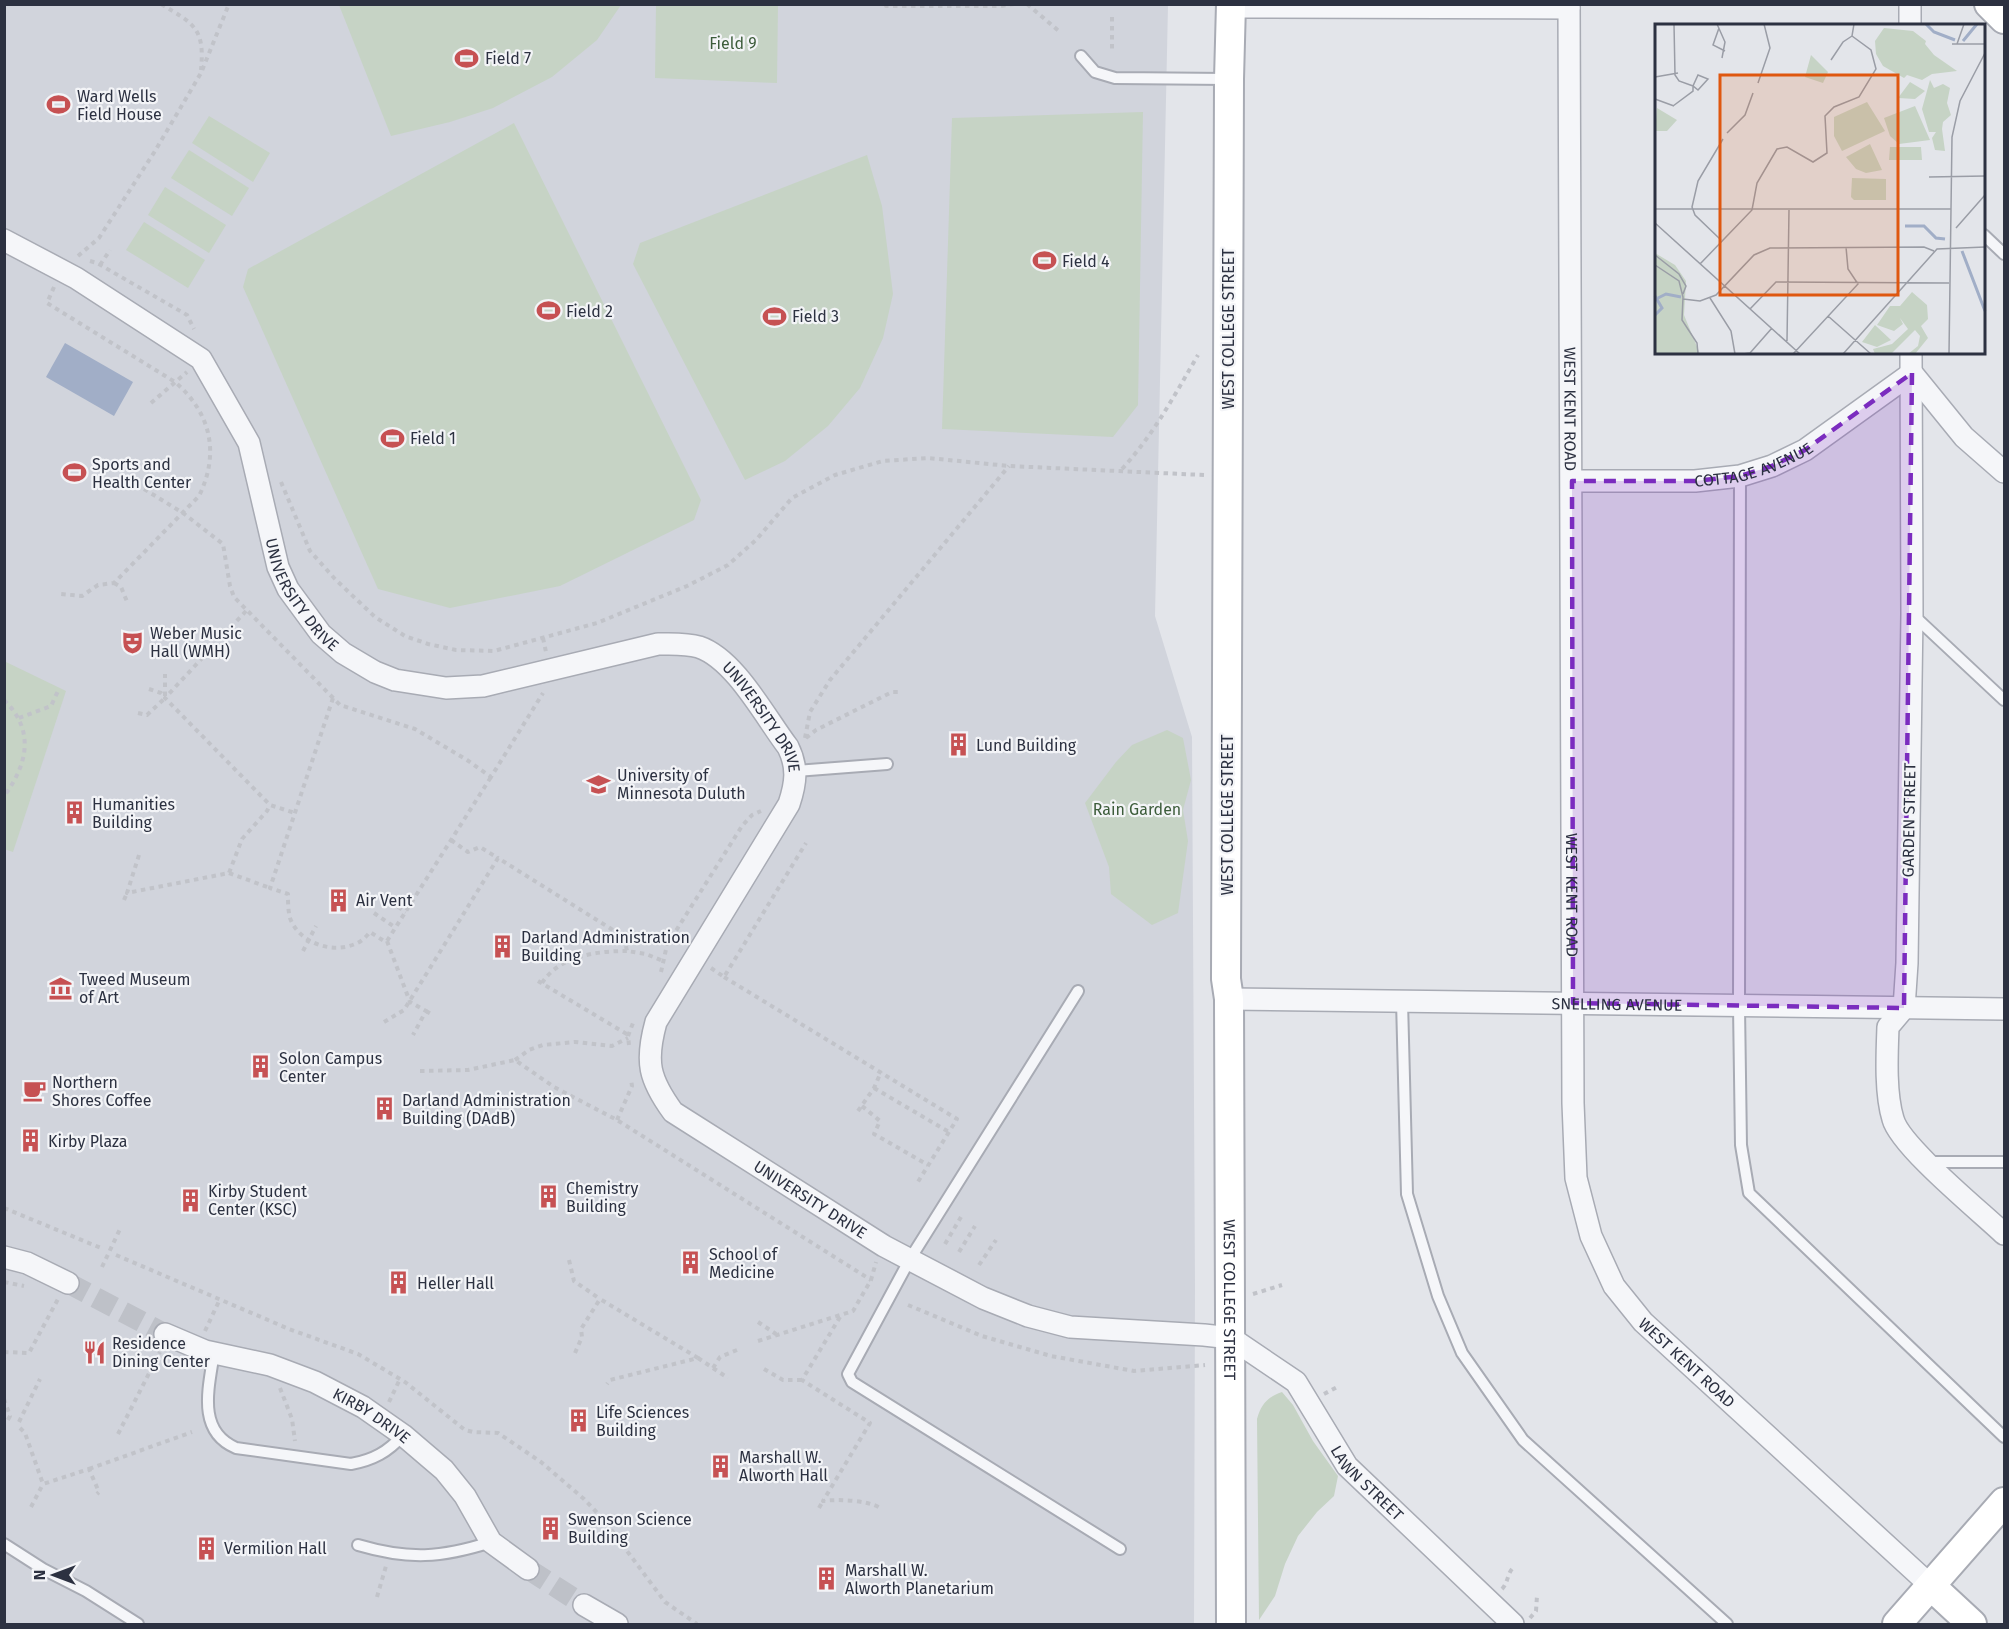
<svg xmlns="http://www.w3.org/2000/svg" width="2009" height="1629" viewBox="0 0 2009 1629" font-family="'Fira Sans',sans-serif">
  <rect width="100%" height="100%" fill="#e3e5ea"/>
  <polygon fill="#d1d4dc" points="5,5 1168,5 1155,616 1192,737 1195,1287 1194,1624 5,1624"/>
  <g fill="#c6d3c5">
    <polygon points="339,5 621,5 597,40 552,77 493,108 450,122 391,136"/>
    <polygon points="656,5 778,5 777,83 655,78"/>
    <polygon points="1143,112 1138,405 1113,437 942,429 952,118"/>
    <polygon points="209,116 270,153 253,182 192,143"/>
    <polygon points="514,123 701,500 694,520 560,586 450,608 378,589 243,287 248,269"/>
    <polygon points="189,150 249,188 232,216 171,178"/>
    <polygon points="867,155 882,206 893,294 883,338 860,388 828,426 785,461 745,480 633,264 640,243"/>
    <polygon points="165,187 226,225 209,253 148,215"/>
    <polygon points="144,222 205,260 188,288 126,250"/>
    <polygon points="4,661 66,691 13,852 4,849"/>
    <polygon points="1167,730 1183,738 1191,780 1183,810 1188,841 1178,913 1152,925 1111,894 1109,867 1085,803 1116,762 1132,745"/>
    <path d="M1282,1392L1293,1405L1313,1441L1338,1476L1334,1496L1317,1512L1298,1536L1285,1564L1275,1596L1259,1620L1257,1419C1261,1405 1267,1397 1282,1392Z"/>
  </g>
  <polygon fill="#a1aec7" points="65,343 133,382 114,416 46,377"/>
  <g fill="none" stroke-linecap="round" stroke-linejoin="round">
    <g stroke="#bec1c8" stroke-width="21" stroke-dasharray="21 10" stroke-linecap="butt">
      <polyline points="68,1283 165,1334"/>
      <polyline points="528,1569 584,1605"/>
    </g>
    <defs>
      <g id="lane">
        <polyline points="1081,56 1095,72 1115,78 1228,79"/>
        <polyline points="1984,235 2004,254"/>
        <polyline points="1740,476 1739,1007 1741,1145 1749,1193 2004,1437"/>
        <polyline points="1912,614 2004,700"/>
        <polyline points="796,771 887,764"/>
        <polyline points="1078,991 910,1259 848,1374 852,1382 1120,1549"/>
        <polyline points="1402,1001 1407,1194 1438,1296 1462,1353 1523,1440 1727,1624"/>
        <polyline points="1926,1162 2004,1162"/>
        <path d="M214,1352C209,1387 196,1431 236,1448L351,1464C373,1460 388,1452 403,1435"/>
        <polyline points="4,1544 43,1569 86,1591 138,1624"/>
        <path d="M358,1545C409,1560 441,1558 491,1542"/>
      </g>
      <g id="street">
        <path id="s1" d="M1569,4L1573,1103L1576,1178L1591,1236L1614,1286L1643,1322L1931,1586"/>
        <polyline points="1231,7 1569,8"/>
        <polyline points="1910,26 1910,4"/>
        <path id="s2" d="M4,240L76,278L201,359L249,443L278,567L288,589L321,634L343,653L375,672L395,680L446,688L483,686L658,644C672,644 686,643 699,647C735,659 765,717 788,747C798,767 796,783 789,804L656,1022C645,1062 649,1079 673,1112L884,1246L983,1298L1028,1316L1070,1327L1204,1335L1231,1338L1296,1382L1347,1466L1513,1624"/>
        <path d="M1911,352L1912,614L1907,963L1904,1008L1888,1027C1887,1054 1885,1093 1893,1119C1900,1146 1981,1212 2004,1234"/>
        <path id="s3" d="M1572,481H1695L1740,476L1772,466L1805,450L1912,373L1964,437L2004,472"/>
        <path id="s4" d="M1229,999L2004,1009"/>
        <polyline points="4,1257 27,1263 68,1283"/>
        <path id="s5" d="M165,1334L205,1351L270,1365L315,1382L363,1407L403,1435L444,1470L465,1496L491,1542L528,1569"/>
        <polyline points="584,1605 617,1624"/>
      </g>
      <g id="secondary">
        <path id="s6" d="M1231,4L1229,79L1226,979L1229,999L1231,1624"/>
        <polyline points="1989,4 2004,19"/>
        <polyline points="1931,1586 1972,1624"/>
        <polyline points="1897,1624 2004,1502"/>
      </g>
    </defs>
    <use href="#lane" stroke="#a8abb4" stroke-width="14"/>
    <use href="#street" stroke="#a8abb4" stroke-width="24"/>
    <use href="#secondary" stroke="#a8abb4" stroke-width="32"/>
    <g stroke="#c1c3c9" stroke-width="4" stroke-dasharray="4.5 4.5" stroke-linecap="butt">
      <path d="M161,4C194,24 205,28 201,70"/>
      <polyline points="886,4 886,6 1001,6 1014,4"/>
      <polyline points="1027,4 1060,32"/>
      <polyline points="1112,17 1112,49"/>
      <polyline points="78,256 99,238 155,151 201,73 229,4"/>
      <polyline points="90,261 97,263 187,315 194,329"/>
      <polyline points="100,265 110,250"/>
      <path d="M54,287L47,303L175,382C211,413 220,453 199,496L114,583L98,585L82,596L61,594"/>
      <polyline points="151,403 187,372"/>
      <path d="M1122,469C1154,434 1174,396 1198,355"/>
      <polyline points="281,482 310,551 335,579 375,617 405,636 428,644 456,650 494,651 597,623 687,586 728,565 756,540 792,498 835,475 883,461 928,458 1009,466 1204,475"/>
      <polyline points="144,489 183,513 223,544 230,586 234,597 340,705 415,729 467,760 491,777 543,693"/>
      <polyline points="114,583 121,587 128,604"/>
      <polyline points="246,611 165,698 270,805 295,813"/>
      <polyline points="543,638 546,652"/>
      <polyline points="149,689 161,693 165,697"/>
      <path d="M333,698L270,888L288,894C288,902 288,910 290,918C299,943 332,954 355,944C361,942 366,937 370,932L384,941H387L491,777"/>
      <path d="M4,700C35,730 28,764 4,796"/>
      <polyline points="138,713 147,715 165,698 165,674"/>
      <polyline points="19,718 51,706 58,691"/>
      <polyline points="805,738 810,712 830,680 1009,466"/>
      <polyline points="806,738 816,730 892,692 900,692"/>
      <polyline points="451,840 468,852 480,847 498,858"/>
      <polyline points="139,855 127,893 229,873 242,839 267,811 270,805"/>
      <polyline points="229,873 270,888"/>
      <polyline points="383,897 406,912"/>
      <polyline points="124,900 127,893"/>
      <polyline points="374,913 396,928"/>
      <polyline points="387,941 410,1002 426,1011 413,1035"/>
      <polyline points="303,951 316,926"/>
      <polyline points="711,968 724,977 806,843"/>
      <polyline points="661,972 667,945 742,826 752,815 761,811"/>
      <polyline points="724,977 957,1119 916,1185"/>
      <polyline points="538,981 630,1036"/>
      <path d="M542,983C559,956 597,951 627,951"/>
      <polyline points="426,1011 431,1014"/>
      <polyline points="384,1022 404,1010 498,858 624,937 627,951 646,954 663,961"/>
      <polyline points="629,1045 628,1036 633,1023"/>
      <polyline points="515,1060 529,1050 543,1045 575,1042 612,1046 628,1038"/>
      <polyline points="420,1071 468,1070 515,1060 554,1087 617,1120 871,1280"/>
      <polyline points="874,1088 949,1132"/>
      <polyline points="862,1106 880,1121 874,1134 928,1165"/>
      <polyline points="858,1111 874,1088 881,1072"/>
      <polyline points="617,1120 632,1086 631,1079"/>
      <polyline points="4,1208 101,1248"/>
      <polyline points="945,1244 961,1217"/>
      <polyline points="959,1252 975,1226"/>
      <polyline points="116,1255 289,1329 358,1354 405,1382 465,1430 473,1432 498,1433 541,1462 584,1499 604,1520 665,1602 697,1624"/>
      <polyline points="569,1260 574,1281 600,1299"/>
      <polyline points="979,1265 996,1240"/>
      <polyline points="4,1282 24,1286"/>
      <polyline points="1253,1294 1282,1285"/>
      <polyline points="908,1305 982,1336 1051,1356 1134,1371 1205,1365"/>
      <path d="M840,1317L802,1380L870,1423L823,1501C837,1499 868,1500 880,1508"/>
      <polyline points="758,1322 776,1334"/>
      <polyline points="205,1331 220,1299"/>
      <polyline points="758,1341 853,1311 871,1280 876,1262"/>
      <polyline points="4,1352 29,1353 58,1299"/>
      <polyline points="575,1353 582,1337 581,1329 600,1299 698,1358 610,1380 607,1384"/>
      <polyline points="698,1358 728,1378"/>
      <polyline points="713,1368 720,1357 737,1350"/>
      <polyline points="764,1369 783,1380 802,1380"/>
      <polyline points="280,1388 292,1419 295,1441"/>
      <polyline points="1324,1394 1339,1386"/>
      <polyline points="4,1399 10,1416 6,1423"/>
      <polyline points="389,1402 400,1379"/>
      <polyline points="20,1428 25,1433 43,1484 89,1469 99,1492 97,1494"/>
      <polyline points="118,1434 160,1352"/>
      <polyline points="89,1469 192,1432"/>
      <polyline points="31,1507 43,1484"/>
      <polyline points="819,1508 823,1501"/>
      <path d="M1502,1589C1508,1583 1507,1575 1512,1569"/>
      <polyline points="377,1597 386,1566"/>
      <polyline points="1530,1618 1536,1611 1537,1596"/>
    </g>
    <use href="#lane" stroke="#f5f6f9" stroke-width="10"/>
    <use href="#street" stroke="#f5f6f9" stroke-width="21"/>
    <use href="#secondary" stroke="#fff" stroke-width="28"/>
    <g stroke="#c1c3c9" stroke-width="4" stroke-dasharray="4.5 4.5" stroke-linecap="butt">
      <polyline points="102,1267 121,1227"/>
      <polyline points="19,1422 40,1379"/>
    </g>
  </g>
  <path fill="#7b2cbf" fill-opacity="0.2" stroke="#7b2cbf" stroke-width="4.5" stroke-dasharray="12 8" stroke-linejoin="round" d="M1912,373L1904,1008L1573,1003L1572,481H1695L1740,476L1772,466L1805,450Z"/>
  <defs>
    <symbol id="stadium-bare" viewBox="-9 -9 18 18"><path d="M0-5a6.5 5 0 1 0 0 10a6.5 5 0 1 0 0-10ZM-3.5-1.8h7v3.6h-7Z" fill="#c65153" stroke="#f3f4f7" stroke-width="2.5" paint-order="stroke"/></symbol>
    <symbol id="theatre-bare" viewBox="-9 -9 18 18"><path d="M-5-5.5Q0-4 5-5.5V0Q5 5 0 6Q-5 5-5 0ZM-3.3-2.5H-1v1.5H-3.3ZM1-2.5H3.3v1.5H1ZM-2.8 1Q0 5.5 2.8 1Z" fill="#c65153" stroke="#f3f4f7" stroke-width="2.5" paint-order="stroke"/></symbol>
    <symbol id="building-bare" viewBox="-9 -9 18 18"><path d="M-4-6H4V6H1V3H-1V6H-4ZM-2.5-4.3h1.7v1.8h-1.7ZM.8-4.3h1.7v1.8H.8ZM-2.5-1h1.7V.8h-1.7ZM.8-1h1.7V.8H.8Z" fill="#c65153" stroke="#f3f4f7" stroke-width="2.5" paint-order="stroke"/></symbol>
    <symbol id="university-bare" viewBox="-9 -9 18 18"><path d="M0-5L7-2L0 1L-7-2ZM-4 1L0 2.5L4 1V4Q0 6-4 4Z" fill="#c65153" stroke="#f3f4f7" stroke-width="2.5" paint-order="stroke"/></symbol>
    <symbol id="museum-bare" viewBox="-9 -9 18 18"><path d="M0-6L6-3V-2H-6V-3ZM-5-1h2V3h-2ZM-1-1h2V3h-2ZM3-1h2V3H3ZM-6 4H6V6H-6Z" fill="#c65153" stroke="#f3f4f7" stroke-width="2.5" paint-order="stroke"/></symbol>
    <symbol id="cafe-bare" viewBox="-9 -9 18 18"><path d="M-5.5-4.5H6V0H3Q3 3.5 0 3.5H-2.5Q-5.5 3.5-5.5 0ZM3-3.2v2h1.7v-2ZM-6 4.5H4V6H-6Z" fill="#c65153" stroke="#f3f4f7" stroke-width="2.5" paint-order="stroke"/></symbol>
    <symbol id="restaurant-bare" viewBox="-9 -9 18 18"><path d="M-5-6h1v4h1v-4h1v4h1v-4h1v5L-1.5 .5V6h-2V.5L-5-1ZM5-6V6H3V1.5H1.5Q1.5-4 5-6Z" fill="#c65153" stroke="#f3f4f7" stroke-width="2.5" paint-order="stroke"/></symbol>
  </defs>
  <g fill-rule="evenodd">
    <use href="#stadium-bare" x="450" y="42" width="33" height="33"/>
    <use href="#stadium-bare" x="42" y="88" width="33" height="33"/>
    <use href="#stadium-bare" x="1028" y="244" width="33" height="33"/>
    <use href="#stadium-bare" x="532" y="294" width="33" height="33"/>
    <use href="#stadium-bare" x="758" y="300" width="33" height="33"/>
    <use href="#stadium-bare" x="376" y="422" width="33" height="33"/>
    <use href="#stadium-bare" x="58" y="456" width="33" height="33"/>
    <use href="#theatre-bare" x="116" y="626" width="33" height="33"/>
    <use href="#building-bare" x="942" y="728" width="33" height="33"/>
    <use href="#university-bare" x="582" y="768" width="33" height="33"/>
    <use href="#building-bare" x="58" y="796" width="33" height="33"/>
    <use href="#building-bare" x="322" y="884" width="33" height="33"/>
    <use href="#building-bare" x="486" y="930" width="33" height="33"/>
    <use href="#museum-bare" x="44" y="972" width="33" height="33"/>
    <use href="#building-bare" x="244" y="1050" width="33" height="33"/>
    <use href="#cafe-bare" x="18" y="1074" width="33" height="33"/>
    <use href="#building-bare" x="368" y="1092" width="33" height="33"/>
    <use href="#building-bare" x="14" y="1124" width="33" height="33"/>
    <use href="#building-bare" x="532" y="1180" width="33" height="33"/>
    <use href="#building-bare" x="174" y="1184" width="33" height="33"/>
    <use href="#building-bare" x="674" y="1246" width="33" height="33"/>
    <use href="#building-bare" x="382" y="1266" width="33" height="33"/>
    <use href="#restaurant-bare" x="78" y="1336" width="33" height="33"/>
    <use href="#building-bare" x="562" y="1404" width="33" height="33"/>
    <use href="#building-bare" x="704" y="1450" width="33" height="33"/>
    <use href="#building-bare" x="534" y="1512" width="33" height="33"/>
    <use href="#building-bare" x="190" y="1532" width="33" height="33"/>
    <use href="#building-bare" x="810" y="1562" width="33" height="33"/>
  </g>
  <g text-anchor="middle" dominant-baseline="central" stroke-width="4.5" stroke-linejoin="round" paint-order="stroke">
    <g font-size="16" fill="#3c5c3a" stroke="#f3f4f7">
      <text x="733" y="43">Field 9</text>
      <text x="1137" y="809">Rain Garden</text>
    </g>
    <g font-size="16" fill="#2c3141" stroke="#f3f4f7" text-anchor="start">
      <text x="485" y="58">Field 7</text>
      <text x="77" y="96">Ward Wells<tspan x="77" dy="18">Field House</tspan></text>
      <text x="1062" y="261">Field 4</text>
      <text x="566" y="311">Field 2</text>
      <text x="792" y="316">Field 3</text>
      <text x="410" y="438">Field 1</text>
      <text x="92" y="464">Sports and<tspan x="92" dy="18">Health Center</tspan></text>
      <text x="150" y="633">Weber Music<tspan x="150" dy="18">Hall (WMH)</tspan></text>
      <text x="976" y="745">Lund Building</text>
      <text x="617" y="775">University of<tspan x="617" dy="18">Minnesota Duluth</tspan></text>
      <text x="92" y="804">Humanities<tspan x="92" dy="18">Building</tspan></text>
      <text x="356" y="900">Air Vent</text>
      <text x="521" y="937">Darland Administration<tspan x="521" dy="18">Building</tspan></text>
      <text x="79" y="979">Tweed Museum<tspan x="79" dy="18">of Art</tspan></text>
      <text x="279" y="1058">Solon Campus<tspan x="279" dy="18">Center</tspan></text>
      <text x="52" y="1082">Northern<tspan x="52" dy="18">Shores Coffee</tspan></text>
      <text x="402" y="1100">Darland Administration<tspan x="402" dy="18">Building (DAdB)</tspan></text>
      <text x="48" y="1141">Kirby Plaza</text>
      <text x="566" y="1188">Chemistry<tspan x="566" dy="18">Building</tspan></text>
      <text x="208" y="1191">Kirby Student<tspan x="208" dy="18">Center (KSC)</tspan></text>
      <text x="709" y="1254">School of<tspan x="709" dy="18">Medicine</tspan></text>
      <text x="417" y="1283">Heller Hall</text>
      <text x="112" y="1343">Residence<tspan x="112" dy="18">Dining Center</tspan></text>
      <text x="596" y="1412">Life Sciences<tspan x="596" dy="18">Building</tspan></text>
      <text x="739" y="1457">Marshall W.<tspan x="739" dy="18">Alworth Hall</tspan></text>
      <text x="568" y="1519">Swenson Science<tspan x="568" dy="18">Building</tspan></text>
      <text x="224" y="1548">Vermilion Hall</text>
      <text x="845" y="1570">Marshall W.<tspan x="845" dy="18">Alworth Planetarium</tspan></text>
    </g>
    <g font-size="16" fill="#2c3141" stroke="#f3f4f7">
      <text transform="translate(1228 329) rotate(-90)">WEST COLLEGE STREET</text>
      <text stroke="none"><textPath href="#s1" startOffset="405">WEST KENT ROAD</textPath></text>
      <text stroke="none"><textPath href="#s3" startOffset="184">COTTAGE AVENUE</textPath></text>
      <text stroke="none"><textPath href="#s2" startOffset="490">UNIVERSITY DRIVE</textPath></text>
      <text stroke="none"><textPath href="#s2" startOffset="1029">UNIVERSITY DRIVE</textPath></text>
      <text transform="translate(1227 815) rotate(-90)">WEST COLLEGE STREET</text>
      <text transform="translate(1909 820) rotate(-89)">GARDEN STREET</text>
      <text stroke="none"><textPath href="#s1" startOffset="891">WEST KENT ROAD</textPath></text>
      <text stroke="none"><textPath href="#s4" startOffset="388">SNELLING AVENUE</textPath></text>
      <text stroke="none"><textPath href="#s2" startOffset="1641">UNIVERSITY DRIVE</textPath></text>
      <text stroke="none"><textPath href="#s6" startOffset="1296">WEST COLLEGE STREET</textPath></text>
      <text stroke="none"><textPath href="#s1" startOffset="1395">WEST KENT ROAD</textPath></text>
      <text stroke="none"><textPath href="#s5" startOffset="224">KIRBY DRIVE</textPath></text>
      <text stroke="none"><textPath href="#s2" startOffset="2296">LAWN STREET</textPath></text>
    </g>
  </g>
  <g transform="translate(1655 24)">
    <rect width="330" height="330" fill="#e3e5ea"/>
    <path d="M229,4L258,7L271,17L270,20L279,31L302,47L277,50L267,56L252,51L249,54L228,42L221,30L220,17ZM156,31L173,48L168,59L150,53ZM275,56L279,64L288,60L295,64L292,79L296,91L288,98L287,105L290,127L280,126L277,114L281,108H274L267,85ZM255,58L270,67L260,75L243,74ZM212,78L230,107L187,127L179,112V93ZM260,82L275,116L244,120L235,112L229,94ZM2,84L22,96L12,107H0ZM215,120L227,146L211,149L201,145L191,133ZM235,123H266L267,136H234ZM197,154L231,155V176H199L196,173ZM0,229L20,241L31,257L29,291L45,330H0ZM257,268L272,281L273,295L266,302L273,314L260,330H253L263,322L265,312L260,306L236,330H220L218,325L237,320L253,305L245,294L248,300L239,307L222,301L235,282H245ZM220,301L236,316L222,323L207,318Z" fill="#c6d3c5"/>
    <path fill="none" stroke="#a1aec7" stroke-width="3" d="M271,0L279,8L300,16M308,17L322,0M250,202H269L281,214L290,215M307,227L330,287M0,272L7,284L0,291M3,274L11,270L26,273"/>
    <path fill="none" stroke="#9a9da6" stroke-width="1.5" d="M62,0L70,18L67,34M64,4L58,21L70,27M297,20H330M302,20L309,0M176,36L188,18L197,12M0,53L23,49M103,59L115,24L109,0M0,75L19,82M18,82L38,67V62L43,51L53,55L43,66L38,62L24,57L20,51L19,0M72,109L90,91L98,69M274,153L330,152M0,185H296M0,199L145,330M301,204L330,171M66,216L40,191L37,183L43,157L68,115M243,223V186M0,231L24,250L31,262L28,270M45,240L97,186L102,159L122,125L132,123L158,138L172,129L170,92L179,83L204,73L221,45L216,26L197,12L199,0M0,241L24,257L28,273L27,296L42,319L43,330M55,274L76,307L80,330M28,275L45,277L61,271L99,231L115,224L269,223L279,227M95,285L121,258L294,259M173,292L216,330M132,317L134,186M88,330L95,329L117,304M138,330L203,260L193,245L191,223M188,330L282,225L330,223M294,330L297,113L305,77L330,29"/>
    <path fill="#df570f" fill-opacity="0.15" stroke="#df570f" stroke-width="3" d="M65,51H243V271H65Z"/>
    <rect width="330" height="330" fill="none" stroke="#2c3141" stroke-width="3"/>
  </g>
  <rect width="2009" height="1629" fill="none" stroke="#2c3141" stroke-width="12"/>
  <g transform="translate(54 1575) rotate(270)" stroke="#f3f4f7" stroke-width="4.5" paint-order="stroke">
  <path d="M0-4.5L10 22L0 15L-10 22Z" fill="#2c3141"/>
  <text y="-9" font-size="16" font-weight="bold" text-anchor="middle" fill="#2c3141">N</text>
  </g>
</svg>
